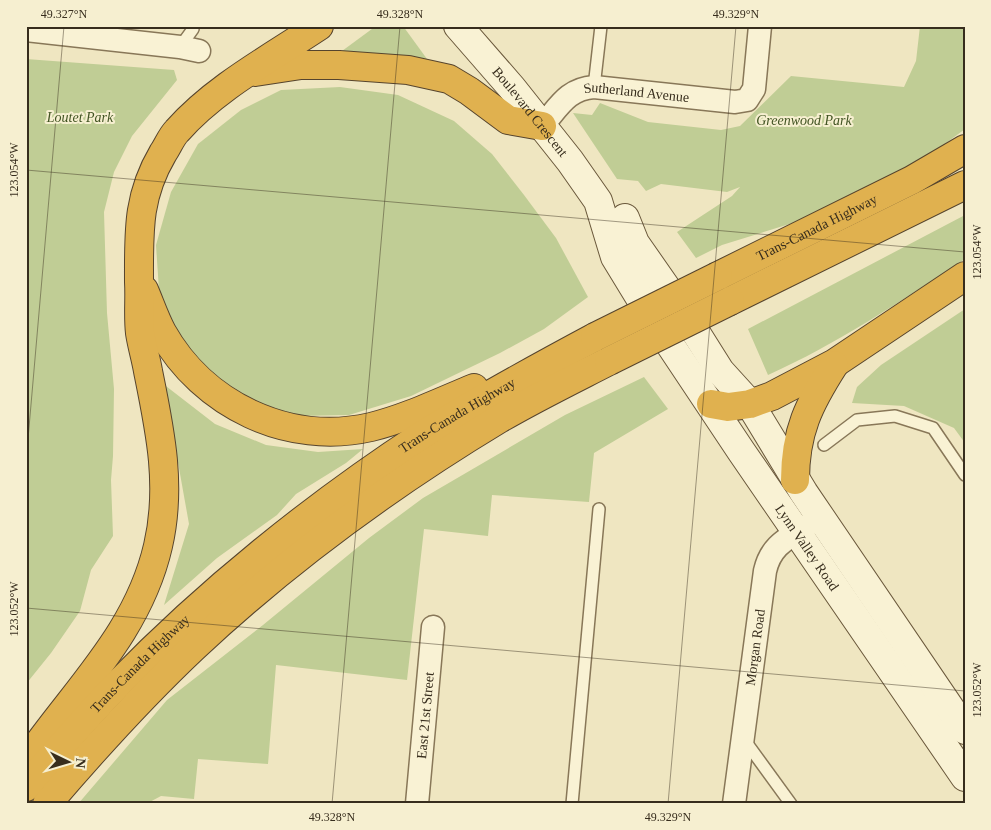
<svg xmlns="http://www.w3.org/2000/svg" width="991" height="830" viewBox="0 0 991 830" font-family="Georgia,serif">
  <rect width="100%" height="100%" fill="#efe6c1"/>
  <g fill="#c0cd95">
    <polygon points="376,26 403,26 427,59 342,51"/>
    <polygon points="920,26 965,26 965,129 942,146 851,205 722,245 696,258 677,232 732,196 740,187 727,192 661,184 646,191 638,181 617,179 573,113 592,115 600,103 648,122 721,130 740,126 791,76 904,87 916,61"/>
    <polygon points="26,59 174,70 177,80 132,136 114,172 104,212 107,313 114,389 113,456 111,480 113,536 91,570 80,611 51,653 26,684"/>
    <polygon points="340,87 398,95 454,121 492,154 524,195 556,238 588,297 544,329 500,353 411,396 349,415 299,416 256,403 212,378 174,334 159,290 156,245 171,192 198,144 241,110 281,90"/>
    <path d="M965,215V259C901,301 837,344 768,375L748,329Z"/>
    <polygon points="965,309 965,443 954,428 904,406 852,403 857,387 881,365"/>
    <polygon points="644,377 668,409 594,453 589,502 492,495 488,536 424,529 407,680 276,665 268,764 198,759 194,799 161,796 146,804 78,804 167,700 263,625 369,538 423,498 565,415"/>
    <polygon points="162,383 215,424 266,445 318,452 363,449 346,463 296,494 277,515 217,558 164,605 189,524 172,429"/>
  </g>
  <g fill="none" stroke-linecap="round" stroke-linejoin="round">
    <defs>
      <g id="service">
        <polyline points="180,47 193,29 192,26"/>
        <polyline points="594,87 601,26"/>
        <polyline points="824,445 857,420 895,416 933,428 965,475"/>
        <polyline points="743,738 791,804"/>
        <polyline points="572,804 599,509"/>
      </g>
      <g id="minor">
        <polyline points="26,30 180,47 199,51"/>
        <path id="s1" d="M542,126C559,107 567,89 594,87L735,102L747,100L754,89L760,26"/>
        <path id="s2" d="M417,804L433,627"/>
        <path id="s3" d="M734,804L765,571C771,544 789,538 811,523"/>
      </g>
      <g id="secondary">
        <path id="s4" d="M458,26L512,88L570,161L598,201L615,257L651,316L741,451L965,777"/>
        <polyline points="625,218 635,243 681,309 720,371 750,404 804,493 965,730"/>
      </g>
      <g id="motorway">
        <polyline points="255,72 301,65 339,65 408,70 449,79 469,91 508,120 542,126"/>
        <path id="s5" d="M718,276L912,180L965,149"/>
        <path d="M144,290C150,304 155,319 162,332C203,405 288,446 371,427C407,418 440,402 474,388"/>
        <polyline points="730,301 965,185"/>
        <polyline points="711,404 728,407 750,404 772,396 835,363 965,276"/>
        <path d="M795,480C795,432 809,404 834,365"/>
        <path d="M26,761C75,690 138,633 158,546C172,486 160,430 148,371C146,359 142,346 140,333C138,316 140,299 139,282C139,232 137,197 163,153C168,146 171,137 177,131C215,88 271,58 319,26"/>
        <path id="s6" d="M26,787C56,752 85,718 117,685C207,592 315,505 424,434C480,399 537,368 595,337"/>
        <path d="M47,804C94,749 142,696 194,647C285,562 393,483 499,419C535,398 572,380 609,361"/>
      </g>
    </defs>
    <use href="#service" stroke="#887758" stroke-width="14"/>
    <use href="#minor" stroke="#887758" stroke-width="25"/>
    <use href="#secondary" stroke="#6a583b" stroke-width="30"/>
    <use href="#motorway" stroke="#56442d" stroke-width="30"/>
    <use href="#service" stroke="#f9f2d4" stroke-width="11"/>
    <use href="#minor" stroke="#f9f2d4" stroke-width="22"/>
    <use href="#secondary" stroke="#f9f2d4" stroke-width="28"/>
    <use href="#motorway" stroke="#e0b14f" stroke-width="28"/>
    <defs>
      <g id="motorway-bridge">
        <polyline points="595,337 718,276"/>
        <polyline points="609,361 730,301"/>
      </g>
    </defs>
    <use href="#motorway-bridge" stroke="#56442d" stroke-width="30" stroke-linecap="butt"/>
    <use href="#motorway-bridge" stroke="#e0b14f" stroke-width="28"/>
  </g>
  <path fill="none" stroke="#372d1d" stroke-width="1" stroke-opacity="0.45" d="M26,170L965,252M26,462L64,26M26,608L965,691M332,804L400,26M668,804L736,26"/>
  <g text-anchor="middle" dominant-baseline="central" stroke-width="4" stroke-linejoin="round" paint-order="stroke">
    <g font-size="14" fill="#372d1d" stroke="#f6efd0">
      <text stroke="none"><textPath href="#s1" startOffset="110">Sutherland Avenue</textPath></text>
      <text stroke="none"><textPath href="#s4" startOffset="112">Boulevard Crescent</textPath></text>
      <text stroke="none"><textPath href="#s5" startOffset="110">Trans-Canada Highway</textPath></text>
      <text stroke="none"><textPath href="#s6" startOffset="572">Trans-Canada Highway</textPath></text>
      <text stroke="none"><textPath href="#s4" startOffset="631">Lynn Valley Road</textPath></text>
      <text stroke="none"><textPath href="#s3" startOffset="158">Morgan Road</textPath></text>
      <text stroke="none"><textPath href="#s6" startOffset="168">Trans-Canada Highway</textPath></text>
      <text stroke="none"><textPath href="#s2" startOffset="89">East 21st Street</textPath></text>
    </g>
    <g font-size="14" font-style="italic" fill="#425423" stroke="#f6efd0">
      <text x="80" y="117">Loutet Park</text>
      <text x="804" y="120">Greenwood Park</text>
    </g>
  </g>
  <rect width="991" height="830" fill="none" stroke="#f6efd0" stroke-width="55"/>
  <g transform="translate(68 762) rotate(95)" stroke="#f6efd0" stroke-width="4" paint-order="stroke">
  <path d="M0-4L9 19L0 12L-9 19Z" fill="#372d1d"/>
  <text y="-8" font-size="14" font-weight="bold" text-anchor="middle" fill="#372d1d">N</text>
  </g>
  <rect x="28" y="28" width="936" height="774" fill="none" stroke="#372d1d" stroke-width="2"/>
  <g font-size="12" text-anchor="middle" fill="#372d1d">
    <text x="64" y="18">49.327°N</text>
    <text x="400" y="18">49.328°N</text>
    <text x="736" y="18">49.329°N</text>
    <text transform="translate(14 170) rotate(-90)" y="4">123.054°W</text>
    <text transform="translate(977 252) rotate(-90)" y="4">123.054°W</text>
    <text transform="translate(14 609) rotate(-90)" y="4">123.052°W</text>
    <text transform="translate(977 690) rotate(-90)" y="4">123.052°W</text>
    <text x="332" y="821">49.328°N</text>
    <text x="668" y="821">49.329°N</text>
  </g>
</svg>
